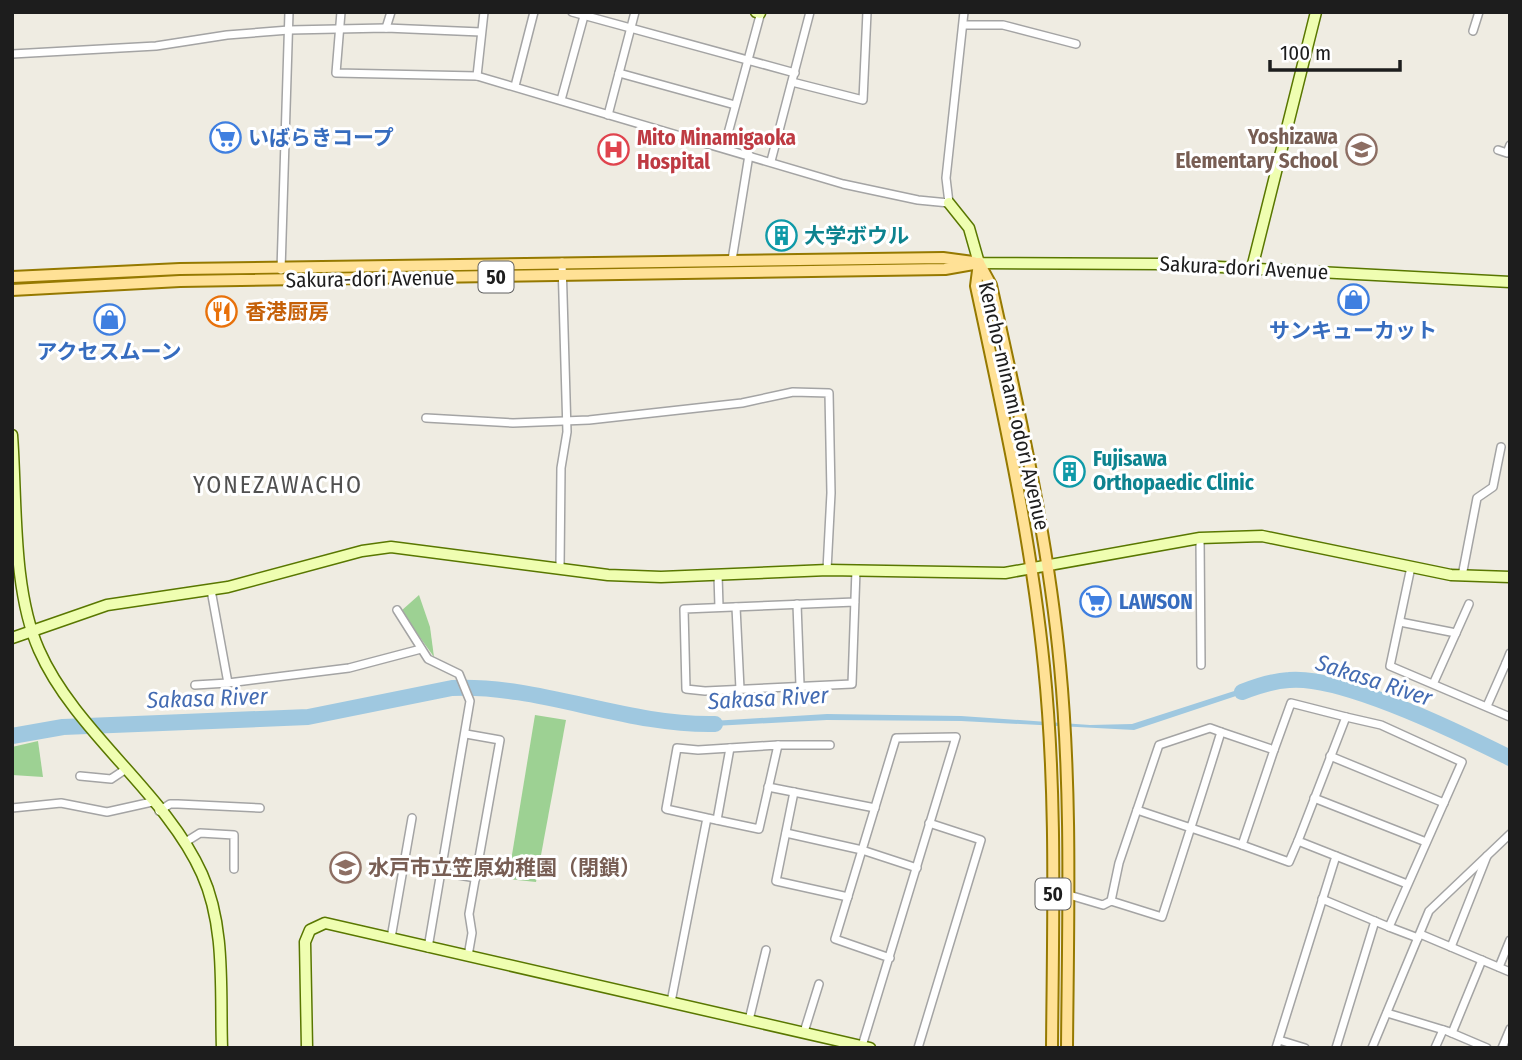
<svg xmlns="http://www.w3.org/2000/svg" width="1522" height="1060" viewBox="0 0 1522 1060" font-family="'Fira Sans Condensed','Noto Sans JP',sans-serif">
  <rect width="100%" height="100%" fill="#efece2"/>
  <g fill="#9dd193">
    <polygon points="419,595 430,627 434,657 401,611"/>
    <polygon points="535,715 566,720 536,882 508,879"/>
    <polygon points="38,741 43,777 12,775 12,747"/>
  </g>
  <polygon fill="#9fc8e0" points="1259,683 1260,688 1134,730 961,721 827,720 696,727 696,722 827,714 961,716 1090,725 1132,724"/>
  <g fill="none" stroke-linecap="round" stroke-linejoin="round">
    <g stroke="#9fc8e0" stroke-width="16">
      <path d="M1242,692C1257,686 1273,681 1289,680C1342,675 1460,733 1510,758"/>
      <path d="M12,736L63,727L308,717L452,688C540,684 626,726 715,724"/>
    </g>
    <defs>
      <g id="street">
        <polyline points="341,12 336,73 477,76 843,184 918,200 949,203 946,178 964,12"/>
        <polyline points="572,12 795,73"/>
        <polyline points="964,25 1003,25 1076,44"/>
        <polyline points="386,28 391,12"/>
        <polyline points="1473,31 1479,12"/>
        <polyline points="12,54 156,46 227,35 289,30 386,28 481,32"/>
        <polyline points="619,73 735,105"/>
        <polyline points="477,76 484,12"/>
        <polyline points="792,82 863,100 867,12"/>
        <polyline points="515,86 534,12"/>
        <polyline points="561,100 584,16"/>
        <polyline points="608,115 635,12"/>
        <polyline points="724,148 761,12"/>
        <polyline points="1498,150 1507,153 1510,145"/>
        <polyline points="771,161 810,12"/>
        <polyline points="732,260 749,155"/>
        <polyline points="281,270 289,12"/>
        <polyline points="426,418 513,423 589,420 742,403 793,392 829,393 831,493 827,570"/>
        <polyline points="1200,538 1201,665"/>
        <polyline points="1411,567 1390,666 1510,717"/>
        <polyline points="560,568 561,468 567,432 562,262"/>
        <polyline points="718,575 719,607"/>
        <polyline points="1462,576 1477,498 1493,487 1501,447"/>
        <polyline points="211,590 228,683 349,668 421,649"/>
        <polyline points="855,602 684,609 686,689 705,691 852,684 856,570"/>
        <polyline points="797,604 800,685"/>
        <polyline points="736,607 740,689"/>
        <polyline points="397,610 428,659 459,674 470,701 428,948"/>
        <polyline points="1400,622 1456,633"/>
        <polyline points="1506,663 1510,653"/>
        <polyline points="1434,682 1469,604"/>
        <polyline points="195,685 228,683"/>
        <polyline points="1487,706 1506,663 1510,665"/>
        <polyline points="466,734 500,740 469,914 472,933 468,956"/>
        <polyline points="778,745 830,745"/>
        <polyline points="1274,750 1291,703 1346,717"/>
        <polyline points="1330,756 1444,803"/>
        <polyline points="80,776 111,779 126,769"/>
        <polyline points="768,787 875,808"/>
        <polyline points="794,792 776,881 848,897"/>
        <polyline points="1314,798 1426,842"/>
        <polyline points="12,808 61,803 107,812 152,802"/>
        <polyline points="159,811 170,804 178,804 260,808"/>
        <polyline points="717,820 730,748"/>
        <polyline points="786,833 862,850 917,868"/>
        <polyline points="184,843 200,833 234,835 234,869"/>
        <polyline points="1242,845 1289,862 1298,841"/>
        <polyline points="1336,856 1407,884"/>
        <polyline points="441,872 476,878"/>
        <path d="M1069,895L1103,905L1111,901L1162,917C1182,855 1202,794 1221,732L1274,750L1242,845L1137,810"/>
        <polyline points="1322,899 1389,927"/>
        <polyline points="1111,901 1119,863 1159,745 1210,728 1221,732"/>
        <polyline points="1420,934 1510,972"/>
        <polyline points="391,938 412,818"/>
        <polyline points="1451,947 1487,856"/>
        <polyline points="1499,967 1510,940"/>
        <polyline points="671,1002 707,818 666,809 677,748 698,750 778,745 759,829 707,818"/>
        <polyline points="1387,1013 1447,1031 1487,1048"/>
        <polyline points="749,1020 766,950"/>
        <polyline points="804,1032 819,984"/>
        <polyline points="1452,1033 1482,960"/>
        <polyline points="1279,1040 1305,1048"/>
        <path d="M862,1046C894,943 925,840 956,737L896,738L835,939L890,958"/>
        <polyline points="918,1048 981,840 929,823"/>
        <polyline points="1276,1048 1336,856 1298,841 1346,717 1381,725 1462,762 1389,927 1418,938"/>
        <polyline points="1336,1048 1375,921"/>
        <polyline points="1372,1048 1429,911 1510,834"/>
        <polyline points="1435,1048 1443,1030"/>
        <polyline points="1502,1048 1510,1029"/>
      </g>
      <g id="secondary">
        <polyline points="756,12 760,13"/>
        <polyline points="949,203 969,228 979,263 1163,264 1510,282"/>
        <polyline points="1252,268 1316,12"/>
        <path d="M12,435C17,502 12,589 39,650C75,732 166,793 202,874C226,927 220,991 222,1048"/>
        <polyline points="12,638 107,605 228,587 362,551 391,547 608,575 661,577 828,570 1005,573 1200,538 1262,536 1451,575 1510,577"/>
        <polyline points="307,1048 305,942 310,930 325,923 870,1048"/>
      </g>
      <g id="primary">
        <path d="M979,263L991,285C1019,411 1048,537 1060,666C1072,793 1068,920 1067,1048"/>
        <path d="M979,263L976,286C1003,412 1031,538 1044,666C1057,793 1053,920 1052,1048"/>
        <polyline points="12,277 180,269 943,258 973,262"/>
        <polyline points="12,290 180,281 945,269 979,263"/>
      </g>
    </defs>
    <use href="#street" stroke="#a4a4a4" stroke-width="10"/>
    <use href="#secondary" stroke="#597700" stroke-width="13"/>
    <use href="#primary" stroke="#957900" stroke-width="14"/>
    <use href="#street" stroke="#fff" stroke-width="7"/>
    <use href="#secondary" stroke="#effeb1" stroke-width="10"/>
    <use href="#primary" stroke="#ffe196" stroke-width="10"/>
  </g>
  <defs>
    <symbol id="supermarket-ring" viewBox="-11 -11 22 22"><circle r="9.5" fill="#fff" stroke="#3f7fe0" stroke-width="1.5"/><path d="M-6-5.5h2.5l.6 2H6L4.5 2H-2.5L-4.4-4H-6ZM-1.5 3.2a1.3 1.3 0 1 0 .1 0ZM3 3.2a1.3 1.3 0 1 0 .1 0Z" fill="#3f7fe0"/></symbol>
    <symbol id="school-ring" viewBox="-11 -11 22 22"><circle r="9.5" fill="#fff" stroke="#8d6e63" stroke-width="1.5"/><path d="M0-5L7-2L0 1L-7-2ZM-4 1L0 2.5L4 1V4Q0 6-4 4Z" fill="#8d6e63"/></symbol>
    <symbol id="hospital-ring" viewBox="-11 -11 22 22"><circle r="9.5" fill="#fff" stroke="#e0444e" stroke-width="1.5"/><path d="M-5-5h3v3.5h4V-5h3V5h-3V1.5h-4V5h-3Z" fill="#e0444e"/></symbol>
    <symbol id="building-ring" viewBox="-11 -11 22 22"><circle r="9.5" fill="#fff" stroke="#0f9aa8" stroke-width="1.5"/><path d="M-4-6H4V6H1V3H-1V6H-4ZM-2.5-4.3h1.7v1.8h-1.7ZM.8-4.3h1.7v1.8H.8ZM-2.5-1h1.7V.8h-1.7ZM.8-1h1.7V.8H.8Z" fill="#0f9aa8"/></symbol>
    <symbol id="shop-ring" viewBox="-11 -11 22 22"><circle r="9.5" fill="#fff" stroke="#3f7fe0" stroke-width="1.5"/><path d="M-5-2.5h2.3a2.7 3.5 0 0 1 5.4 0H5L5.5 6h-11ZM-1.5-2.5h3a1.5 2.3 0 0 0-3 0Z" fill="#3f7fe0"/></symbol>
    <symbol id="restaurant-ring" viewBox="-11 -11 22 22"><circle r="9.5" fill="#fff" stroke="#e8710a" stroke-width="1.5"/><path d="M-5-6h1v4h1v-4h1v4h1v-4h1v5L-1.5 .5V6h-2V.5L-5-1ZM5-6V6H3V1.5H1.5Q1.5-4 5-6Z" fill="#e8710a"/></symbol>
  </defs>
  <g fill-rule="evenodd">
    <use href="#supermarket-ring" x="208" y="120" width="35" height="35"/>
    <use href="#school-ring" x="1344" y="132" width="35" height="35"/>
    <use href="#hospital-ring" x="596" y="132" width="35" height="35"/>
    <use href="#building-ring" x="764" y="218" width="35" height="35"/>
    <use href="#shop-ring" x="1336" y="282" width="35" height="35"/>
    <use href="#restaurant-ring" x="204" y="294" width="35" height="35"/>
    <use href="#shop-ring" x="92" y="302" width="35" height="35"/>
    <use href="#building-ring" x="1052" y="454" width="35" height="35"/>
    <use href="#supermarket-ring" x="1078" y="584" width="35" height="35"/>
    <use href="#school-ring" x="328" y="850" width="35" height="35"/>
  </g>
  <g text-anchor="middle" dominant-baseline="central" stroke-width="6" stroke-linejoin="round" paint-order="stroke">
    <g fill="#fff" stroke="#616161" stroke-width="2">
      <rect x="478.5" y="261.5" width="35" height="31" rx="5"/>
      <rect x="1035.5" y="878.5" width="35" height="31" rx="5"/>
    </g>
    <g font-size="19" font-weight="bold" fill="#1d1d1d">
      <text x="496" y="277">50</text>
      <text x="1053" y="894">50</text>
    </g>
    <g font-size="21" font-weight="bold" fill="#785e54" stroke="#fff" text-anchor="end">
      <text x="1338" y="137">Yoshizawa<tspan x="1338" dy="24">Elementary School</tspan></text>
      <text x="368" y="868" text-anchor="start">水戸市立笠原幼稚園（閉鎖）</text>
    </g>
    <g font-size="21" font-weight="bold" fill="#366cbe" stroke="#fff" text-anchor="start">
      <text x="248" y="138">いばらきコープ</text>
      <text x="1353" y="331" text-anchor="middle">サンキューカット</text>
      <text x="109" y="352" text-anchor="middle">アクセスムーン</text>
      <text x="1119" y="602">LAWSON</text>
    </g>
    <g font-size="21" font-weight="bold" fill="#be3a42" stroke="#fff" text-anchor="start">
      <text x="637" y="138">Mito Minamigaoka<tspan x="637" dy="24">Hospital</tspan></text>
    </g>
    <g font-size="21" font-weight="bold" fill="#0d838f" stroke="#fff" text-anchor="start">
      <text x="804" y="236">大学ボウル</text>
      <text x="1093" y="459">Fujisawa<tspan x="1093" dy="24">Orthopaedic Clinic</tspan></text>
    </g>
    <g font-size="21" fill="#1d1d1d" stroke="#fff">
      <text transform="translate(1244 268) rotate(3)">Sakura-dori Avenue</text>
      <text transform="translate(370 279) rotate(-1)">Sakura-dori Avenue</text>
      <text transform="translate(1014 406) rotate(77)">Kencho-minami odori Avenue</text>
    </g>
    <g font-size="21" font-weight="bold" fill="#c56008" stroke="#fff" text-anchor="start">
      <text x="245" y="312">香港厨房</text>
    </g>
    <g font-size="23" font-style="italic" fill="#436bb2" stroke="#fff">
      <text transform="translate(1374 680) rotate(18)">Sakasa River</text>
      <text transform="translate(207 698) rotate(-2)">Sakasa River</text>
      <text transform="translate(768 698) rotate(-3)">Sakasa River</text>
    </g>
    <g font-size="24" letter-spacing="2" fill="#505050" stroke="#fff">
      <text x="278" y="485">YONEZAWACHO</text>
    </g>
  </g>
  <rect width="1522" height="1060" fill="none" stroke="#1d1d1d" stroke-width="28"/>
  <path d="M1270 60v10h130v-10" fill="none" stroke="#1d1d1d" stroke-width="3.5"/>
  <text x="1280" y="60" font-size="21" fill="#1d1d1d" stroke="#ffffff" stroke-width="5" paint-order="stroke">100 m</text>
</svg>
